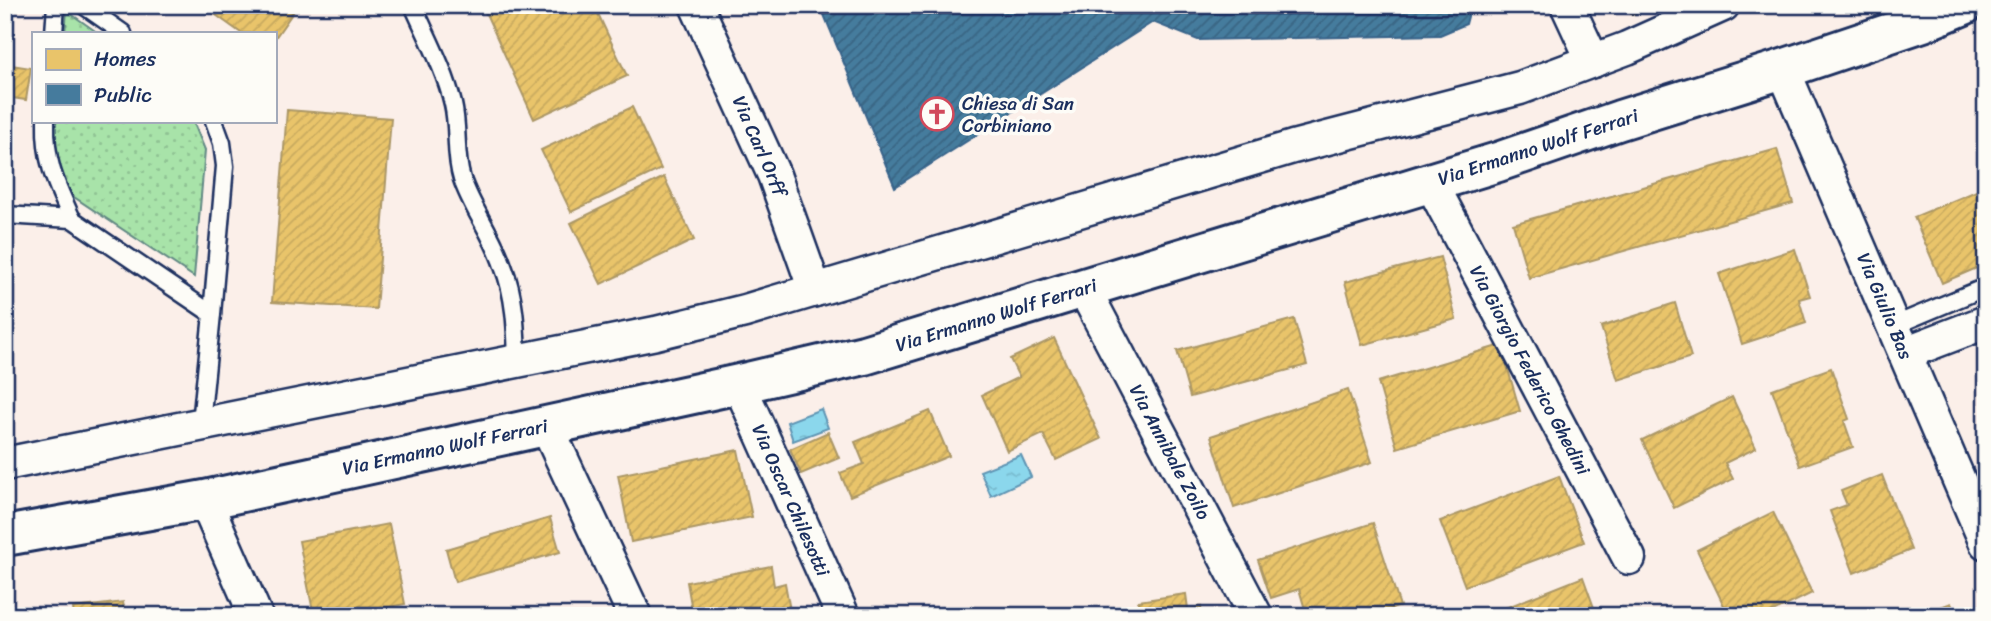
<svg xmlns="http://www.w3.org/2000/svg" width="1991" height="621" viewBox="0 0 1991 621" font-family="Sriracha,sans-serif">
  <defs>
    <pattern id="grass-dots" width="8" height="8" patternUnits="userSpaceOnUse" patternTransform="scale(1.75)"><rect width="8" height="8" fill="#a8e3a9"/><path d="M2 2h.1M6 6h.1" fill="none" stroke="#90c394" stroke-width="1.8" stroke-linecap="round"/></pattern>
    <pattern id="water-ripples" width="26" height="14" patternUnits="userSpaceOnUse" patternTransform="scale(1.75)"><rect width="26" height="14" fill="#8bd7ec"/><path d="M2 4q2-2 4 0t4 0M15 11q2-2 4 0t4 0" fill="none" stroke="#77b9cd"/></pattern>
    <pattern id="homes-hatch" width="6" height="6" patternUnits="userSpaceOnUse" patternTransform="scale(1.75)"><rect width="6" height="6" fill="#e9c46a"/><path d="M-1 1l2-2M0 6l6-6M5 7l2-2" fill="none" stroke="#c7a95e"/></pattern>
    <pattern id="public-hatch" width="6" height="6" patternUnits="userSpaceOnUse" patternTransform="scale(1.75)"><rect width="6" height="6" fill="#457b9d"/><path d="M-1 1l2-2M0 6l6-6M5 7l2-2" fill="none" stroke="#396583"/></pattern>
  </defs>
  <rect width="100%" height="100%" fill="#fbefe9"/>
  <filter id="ink" filterUnits="userSpaceOnUse"><feTurbulence type="fractalNoise" baseFrequency=".0143" numOctaves="2"/><feDisplacementMap in="SourceGraphic" scale="14" xChannelSelector="R" yChannelSelector="G"/><feConvolveMatrix kernelMatrix="1 2 1 2 8 2 1 2 1" color-interpolation-filters="sRGB"/></filter>
  <g filter="url(#ink)">
    <g fill="url(#grass-dots)" stroke="#628984" stroke-width="2">
      <polygon points="67,11 98,33 65,33"/>
      <polygon points="55,121 193,121 205,150 194,277 71,195 52,151"/>
    </g>
    <g fill="url(#water-ripples)" stroke="#5e94b3" stroke-width="2">
      <polygon points="821,409 828,428 793,441 787,422"/>
      <polygon points="1021,455 1031,477 991,496 980,471"/>
    </g>
    <g fill="url(#homes-hatch)" stroke="#ab9766" stroke-width="2">
      <polygon points="202,5 298,5 275,38 275,33 241,33"/>
      <polygon points="482,5 594,5 627,76 534,119"/>
      <polygon points="1627,5 1654,5 1632,15"/>
      <polygon points="5,64 31,68 26,100 5,97"/>
      <polygon points="632,107 661,169 571,212 541,150"/>
      <polygon points="287,110 391,118 376,309 272,302"/>
      <polygon points="1777,149 1793,203 1529,278 1513,224"/>
      <polygon points="664,177 694,240 601,284 571,223"/>
      <polygon points="1986,187 1986,264 1942,283 1914,217"/>
      <polygon points="1795,249 1810,296 1799,299 1806,323 1742,344 1719,274"/>
      <polygon points="1440,257 1456,319 1362,345 1345,282"/>
      <polygon points="1675,303 1691,357 1618,380 1601,327"/>
      <polygon points="1294,319 1307,365 1190,397 1177,351"/>
      <polygon points="1054,338 1101,439 1056,460 1043,434 1007,451 982,395 1019,377 1010,359"/>
      <polygon points="1501,345 1520,411 1397,448 1378,382"/>
      <polygon points="1831,368 1849,419 1844,421 1853,447 1800,466 1772,389"/>
      <polygon points="1348,390 1372,462 1234,508 1211,436"/>
      <polygon points="1732,397 1756,448 1725,463 1733,479 1674,508 1642,440"/>
      <polygon points="930,411 949,456 850,496 840,473 864,464 855,442"/>
      <polygon points="828,432 839,458 801,474 790,449"/>
      <polygon points="738,450 752,517 631,542 618,475"/>
      <polygon points="1882,475 1911,550 1854,573 1830,511 1847,505 1841,491"/>
      <polygon points="1559,476 1584,542 1465,586 1440,521"/>
      <polygon points="1773,512 1812,593 1765,616 1729,616 1697,550"/>
      <polygon points="550,518 560,552 455,582 446,549"/>
      <polygon points="1373,523 1400,606 1371,616 1307,616 1299,589 1271,598 1258,560"/>
      <polygon points="389,524 405,604 343,616 314,616 299,541"/>
      <polygon points="771,566 774,586 785,583 791,616 693,616 687,582"/>
      <polygon points="1583,577 1597,616 1503,616 1500,610"/>
      <polygon points="1186,594 1188,609 1201,607 1202,616 1140,616 1138,601"/>
      <polygon points="123,602 125,616 74,616 73,608"/>
      <polygon points="1951,603 1956,616 1917,616"/>
    </g>
    <polygon fill="url(#public-hatch)" stroke="#38648a" stroke-width="2" points="820,5 1471,5 1466,24 1440,35 1198,40 1153,22 895,187"/>
    <g fill="none" stroke-linecap="round" stroke-linejoin="round">
      <defs>
        <g id="lane">
          <polyline points="83,5 123,33"/>
          <path d="M413,5C427,37 445,70 453,104C459,129 454,154 462,179C472,209 493,235 503,266C515,296 516,328 517,360"/>
          <polyline points="54,33 56,5"/>
          <path d="M46,121C45,162 55,182 72,219"/>
          <polyline points="5,215 72,219 212,314 201,423"/>
          <polyline points="212,314 225,166 222,143 214,121"/>
          <polyline points="1893,326 1986,287"/>
        </g>
        <g id="street">
          <polyline points="696,5 774,175 815,290"/>
          <polyline points="1567,5 1593,61"/>
          <polyline points="1783,69 1986,543"/>
          <polyline points="1430,181 1629,558"/>
          <polyline points="1084,289 1256,616"/>
          <polyline points="1905,353 1986,322"/>
          <polyline points="739,384 843,616"/>
          <polyline points="546,425 635,616"/>
          <polyline points="5,464 656,333 745,311 1293,147 1520,88 1627,48 1723,5"/>
          <polyline points="205,500 256,616"/>
        </g>
        <polyline id="secondary" points="5,536 205,500 739,384 864,355 1498,162 1620,120 1783,69 1923,22 1964,5"/>
      </defs>
      <use href="#lane" stroke="#1b2f5e" stroke-width="21"/>
      <use href="#street" stroke="#1b2f5e" stroke-width="37"/>
      <use href="#secondary" stroke="#1b2f5e" stroke-width="44"/>
      <use href="#lane" stroke="#fdfcf7" stroke-width="16"/>
      <use href="#street" stroke="#fdfcf7" stroke-width="32"/>
      <use href="#secondary" stroke="#fdfcf7" stroke-width="38"/>
    </g>
  </g>
  <defs>
    <symbol id="church-ring" viewBox="-11 -11 22 22"><circle r="9.5" fill="#fdfcf7" stroke="#d1495b" stroke-width="1.5"/><path d="M-1.2-6h2.4v3.5h3.3v2.4h-3.3V6h-2.4V-.1h-3.3v-2.4h3.3Z" fill="#d1495b"/></symbol>
  </defs>
  <g fill-rule="evenodd">
    <use href="#church-ring" x="918" y="95" width="38" height="38"/>
  </g>
  <g text-anchor="middle" dominant-baseline="central" stroke-width="7" stroke-linejoin="round" paint-order="stroke">
    <g font-size="19" fill="#1b2f5e" stroke="#fdfcf7" text-anchor="start">
      <text x="962" y="103">Chiesa di San<tspan x="962" dy="22">Corbiniano</tspan></text>
    </g>
    <g font-size="19" fill="#1b2f5e" stroke="#fdfcf7">
      <text transform="translate(760 146) rotate(66)">Via Carl Orff</text>
      <text transform="translate(1538 147) rotate(-18)">Via Ermanno Wolf Ferrari</text>
      <text transform="translate(1885 306) rotate(67)">Via Giulio Bas</text>
      <text transform="translate(996 315) rotate(-17)">Via Ermanno Wolf Ferrari</text>
      <text transform="translate(1530 370) rotate(62)">Via Giorgio Federico Ghedini</text>
      <text transform="translate(445 447) rotate(-12)">Via Ermanno Wolf Ferrari</text>
      <text transform="translate(1170 452) rotate(62)">Via Annibale Zoilo</text>
      <text transform="translate(791 500) rotate(66)">Via Oscar Chilesotti</text>
    </g>
  </g>
  <rect width="1991" height="621" fill="none" stroke="#fdfcf7" stroke-width="28"/>
  <rect x="14" y="14" width="1963" height="593" fill="none" stroke="#1b2f5e" stroke-width="2.5" filter="url(#ink)"/>
  <rect x="32" y="32" width="245" height="91" fill="#fdfcf7" stroke="#a3aaba" stroke-width="2"/>
  <rect x="46" y="49" width="35" height="21" fill="#e9c46a" stroke="#a3aaba" stroke-width="2"/>
  <text x="94" y="66" font-size="21" fill="#1b2f5e">Homes</text>
  <rect x="46" y="84" width="35" height="21" fill="#457b9d" stroke="#a3aaba" stroke-width="2"/>
  <text x="94" y="102" font-size="21" fill="#1b2f5e">Public</text>
</svg>
